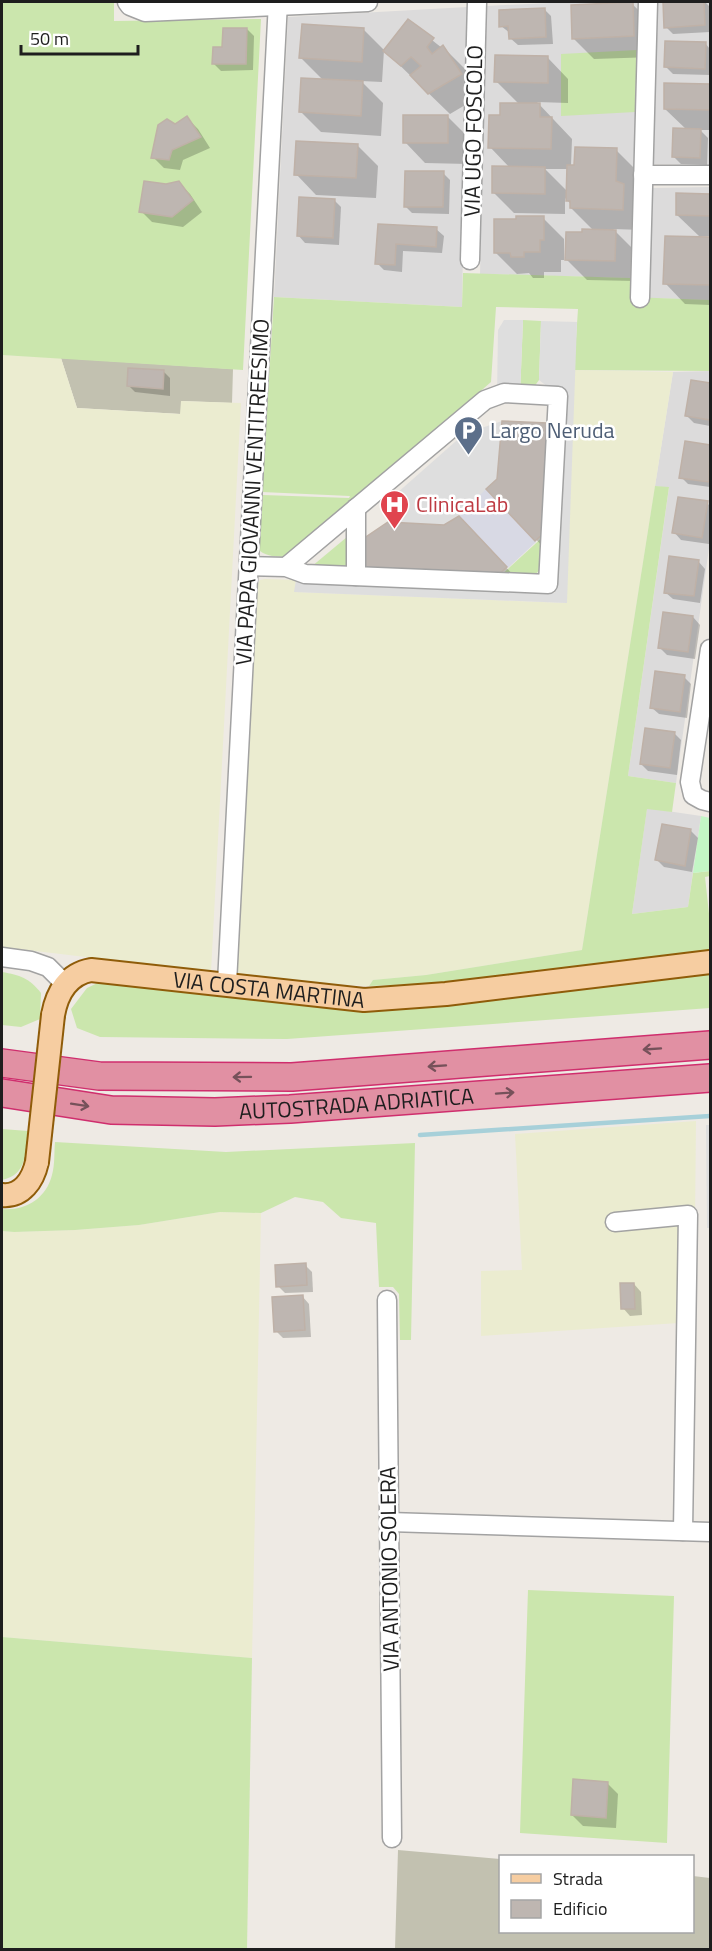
<svg xmlns="http://www.w3.org/2000/svg" width="712" height="1951" viewBox="0 0 712 1951" font-family="'Titillium Web',sans-serif">
  <rect width="100%" height="100%" fill="#eeeae4"/>
  <g fill="#dcdbdb">
    <polygon points="571,2 639,2 630,278 480,274 486,6"/>
    <polygon points="656,2 710,2 710,165 652,164"/>
    <polygon points="467,7 462,307 274,297 288,17"/>
    <polygon points="710,187 710,300 647,298 651,188"/>
    <polygon points="710,371 710,541 676,783 628,776 669,488 655,486 673,372"/>
    <polygon points="647,808 701,816 688,907 632,914"/>
  </g>
  <g fill="#c2c1b0">
    <polygon points="61,358 233,369 232,403 182,401 181,414 77,408"/>
    <polygon points="398,1850 500,1859 500,1932 692,1932 693,1876 710,1878 710,1949 395,1949"/>
  </g>
  <g fill="#ebecd0">
    <polygon points="2,355 61,358 77,408 180,414 181,401 241,403 211,972 2,947"/>
    <polygon points="574,370 673,372 582,950 426,975 373,980 369,986 232,979 257,585 260,580 265,579 296,580 295,592 566,603"/>
    <polygon points="696,1121 694,1322 481,1336 481,1271 522,1270 515,1134"/>
    <polygon points="220,1212 261,1213 252,1658 2,1637 2,1231 14,1232 75,1230 139,1225"/>
  </g>
  <g fill="#cbe6ad" fill-rule="evenodd">
    <path d="M2,2H114V21L261,19L243,370L2,355ZM223,28H247L246,64H213V47H222ZM167,119L175,124L169,160L151,157L158,125ZM144,181L166,184L179,181L192,201L172,217L139,211Z"/>
    <polygon points="637,50 635,112 561,116 561,54"/>
    <path d="M463,273L630,278V297L710,300V371L574,370L578,309L496,307L491,382L362,495L285,557C276,556 268,557 260,551L259,547L263,495L349,498L350,496L262,492L274,297L462,307Z"/>
    <polygon points="523,320 541,321 539,380 534,387 520,396"/>
    <polygon points="655,486 669,487 628,776 676,783 672,812 647,809 632,914 688,907 693,873 710,871 710,876 705,877 710,923 710,952 473,982 369,986 373,980 426,975 582,950"/>
    <polygon points="353,532 351,570 311,567"/>
    <polygon points="546,534 540,570 531,578 498,578"/>
    <path d="M2,972C20,975 29,978 41,993L40,1019L21,1027L2,1025Z"/>
    <polygon points="710,974 710,1008 287,1039 100,1037 77,1028 71,1009 87,988 104,980 369,1012 533,995"/>
    <path d="M2,1129L28,1131C26,1152 27,1175 2,1180Z"/>
    <path d="M55,1142L226,1152L415,1143L411,1340H400L399,1294L393,1287H379L376,1223L341,1218L323,1202L295,1197L261,1213L220,1212L139,1225L75,1230L14,1232L2,1231V1209C25,1211 46,1199 52,1175C55,1165 54,1152 55,1142Z"/>
    <path d="M528,1590L674,1596L667,1843L520,1833ZM573,1780L608,1782L606,1817L571,1815Z"/>
    <polygon points="2,1637 252,1658 247,1949 2,1949"/>
  </g>
  <polygon fill="#c3f6c5" points="701,816 710,818 710,871 693,873"/>
  <g fill="#dedede">
    <polygon points="504,320 523,320 520,396 497,396 498,330"/>
    <polygon points="541,321 577,322 567,603 294,592 296,580 555,593 561,397 539,380"/>
    <polygon points="502,421 497,479 459,516 444,525 388,522 396,494 464,434"/>
    <polygon points="706,1125 710,1125 710,1228 707,1228"/>
  </g>
  <polygon fill="#d8d9e4" points="486,489 536,542 508,568 459,516"/>
  <g fill="#0003" fill-rule="evenodd">
    <polygon points="664,2 705,2 710,7 710,32 673,34 666,27"/>
    <polygon points="632,4 653,24 654,57 594,59 573,38"/>
    <polygon points="544,9 551,16 553,44 518,45 510,38 510,33 501,26"/>
    <polygon points="408,21 442,48 443,47 464,68 482,95 450,114 384,50 382,82 361,81 383,103 381,136 321,132 300,111 324,81 301,58 363,29 385,51"/>
    <polygon points="247,29 254,36 253,70 221,71 214,64 223,49"/>
    <polygon points="705,43 710,49 710,75 673,74 666,67"/>
    <path d="M548,58L568,79V103L537,102L572,139L571,166L616,150L637,171L643,230L613,229L636,252L635,281L587,280L565,258L583,234L594,231L571,208V204L565,198V214L514,213L493,192L510,168L490,147L501,117L519,104L496,81ZM545,169H569L568,192Z"/>
    <polygon points="666,85 710,86 710,130 700,130 708,138 707,165 681,164 674,157 687,130 665,109"/>
    <polygon points="448,117 468,137 468,164 425,163 405,142"/>
    <polygon points="187,118 198,129 210,148 183,160 180,170 164,168 153,157 175,126"/>
    <polygon points="358,146 378,166 376,198 316,195 296,174"/>
    <polygon points="443,173 450,180 449,214 412,213 405,206"/>
    <polygon points="179,183 190,194 202,212 183,227 152,222 141,211 166,186"/>
    <polygon points="678,195 710,195 710,236 699,236 677,215"/>
    <polygon points="334,200 341,207 339,245 305,243 298,235"/>
    <polygon points="543,218 564,239 564,260 561,260 561,272 544,272 544,278 533,278 529,273 517,274 496,253"/>
    <polygon points="379,225 436,229 444,236 442,253 403,251 402,272 384,270 377,263"/>
    <polygon points="666,237 710,239 710,305 685,304 665,283"/>
    <polygon points="163,371 170,378 170,396 135,392 128,385"/>
    <polygon points="692,382 710,385 710,426 694,423 687,416"/>
    <polygon points="546,425 557,436 547,551 488,489"/>
    <polygon points="686,443 710,446 710,487 688,484 681,477"/>
    <polygon points="707,503 710,506 709,544 681,540 674,532"/>
    <polygon points="469,528 517,579 375,578 364,567"/>
    <polygon points="698,561 705,569 700,603 673,599 665,592"/>
    <polygon points="693,617 700,625 695,659 667,655 660,648"/>
    <polygon points="684,677 691,684 687,718 659,714 651,707"/>
    <polygon points="674,733 681,740 677,775 648,771 641,764"/>
    <polygon points="691,831 698,838 692,872 664,867 657,860"/>
    <polygon points="305,1265 312,1272 313,1292 285,1293 278,1286"/>
    <polygon points="634,1284 641,1292 642,1315 630,1316 623,1308"/>
    <polygon points="302,1296 309,1304 311,1337 283,1338 276,1331"/>
    <polygon points="607,1783 618,1794 616,1828 583,1826 572,1815"/>
  </g>
  <g fill="none" stroke-linecap="round" stroke-linejoin="round">
    <polyline stroke="#a7d0d9" stroke-width="4.5" points="420,1135 710,1116"/>
  </g>
  <g fill="#beb6b1" stroke="#bfb1a7" stroke-width="1.5">
    <polygon points="633,2 634,36 572,39 571,5"/>
    <polygon points="663,2 704,2 705,25 664,28"/>
    <polygon points="545,8 546,37 509,39 508,26 499,27 499,10"/>
    <polygon points="408,19 434,38 427,47 432,54 443,45 462,74 428,94 410,75 421,66 411,57 401,66 383,51"/>
    <polygon points="302,24 364,28 362,62 299,58"/>
    <polygon points="223,28 247,28 246,64 212,64 213,47 222,47"/>
    <polygon points="665,41 706,42 705,69 664,67"/>
    <polygon points="495,55 548,56 548,83 494,82"/>
    <polygon points="301,78 363,81 361,116 299,112"/>
    <polygon points="664,83 710,84 710,110 664,109"/>
    <polygon points="500,103 540,103 540,117 552,117 551,149 488,148 489,115 500,115"/>
    <rect x="403" y="115" width="45" height="28"/>
    <polygon points="187,116 201,137 172,150 169,160 151,158 158,125 167,119 175,124"/>
    <polygon points="673,128 701,129 700,158 672,157"/>
    <polygon points="296,141 358,144 356,178 294,175"/>
    <polygon points="575,147 617,148 616,181 624,184 623,210 570,208 570,201 566,201 567,165 574,165"/>
    <polygon points="492,166 545,167 545,194 492,193"/>
    <polygon points="405,171 444,171 443,207 404,207"/>
    <polygon points="144,181 166,184 179,181 193,200 172,217 139,212"/>
    <polygon points="676,193 710,194 710,216 676,215"/>
    <polygon points="299,197 335,199 333,238 297,236"/>
    <polygon points="516,216 544,216 544,240 540,240 540,252 524,252 524,257 511,257 510,253 494,253 494,219 516,219"/>
    <polygon points="378,224 437,227 436,247 396,244 395,265 375,264"/>
    <polygon points="582,229 616,230 615,261 565,260 566,232 582,232"/>
    <polygon points="665,236 710,237 710,285 663,284"/>
    <polygon points="128,368 164,370 163,389 127,386"/>
    <polygon points="691,380 710,383 710,420 685,416"/>
    <polygon points="502,421 547,423 544,533 535,541 486,489 497,479"/>
    <polygon points="685,441 710,445 709,482 679,478"/>
    <polygon points="678,497 708,501 702,538 672,533"/>
    <polygon points="459,516 507,567 497,576 363,567 363,539 388,522 444,525"/>
    <polygon points="669,556 699,560 694,596 664,593"/>
    <polygon points="663,612 693,616 688,652 658,648"/>
    <polygon points="655,671 685,675 680,712 650,708"/>
    <polygon points="645,728 675,732 670,768 640,764"/>
    <polygon points="662,824 691,829 685,866 655,860"/>
    <polygon points="306,1263 307,1285 276,1287 275,1265"/>
    <polygon points="620,1283 634,1283 635,1309 621,1309"/>
    <polygon points="303,1295 305,1330 274,1332 272,1297"/>
    <polygon points="573,1779 608,1782 606,1818 571,1815"/>
  </g>
  <g fill="none" stroke-linecap="round" stroke-linejoin="round">
    <defs>
      <g id="minor">
        <polyline points="127,2 130,6 145,12 368,2"/>
        <polyline points="643,175 710,175"/>
        <polyline points="470,260 477,2"/>
        <polyline points="640,298 648,2"/>
        <polyline points="249,566 286,567 485,400 504,393 558,396 548,584 305,574 286,567"/>
        <polyline points="356,576 356,508"/>
        <polyline points="710,649 690,782 693,795 702,800 710,802"/>
        <polyline points="2,957 31,961 48,967 66,985"/>
        <polyline points="227,983 278,2"/>
        <polyline points="615,1222 688,1215 683,1531"/>
        <polyline points="387,1300 392,1838"/>
        <polyline points="389,1522 710,1532"/>
      </g>
      <g id="major">
        <path id="s1" d="M53,1015C57,993 68,974 91,970L364,1000L446,994L710,962"/>
        <path d="M2,1195C22,1197 33,1180 37,1162"/>
      </g>
      <g id="highway">
        <polyline points="2,1063 99,1076 292,1077 710,1045"/>
        <path id="s2" d="M2,1093L111,1110L215,1112L290,1109L710,1078"/>
      </g>
    </defs>
    <use href="#minor" stroke="#a2a2a2" stroke-width="21"/>
    <use href="#major" stroke="#8f5c09" stroke-width="26"/>
    <use href="#highway" stroke="#cf2e6d" stroke-width="30"/>
    <use href="#minor" stroke="#fff" stroke-width="18"/>
    <use href="#major" stroke="#f6cda1" stroke-width="22"/>
    <use href="#highway" stroke="#e190a3" stroke-width="27"/>
    <defs>
      <polyline id="major-bridge" points="37,1162 53,1015"/>
    </defs>
    <use href="#major-bridge" stroke="#8f5c09" stroke-width="26" stroke-linecap="butt"/>
    <use href="#major-bridge" stroke="#f6cda1" stroke-width="22"/>
  </g>
  <defs><path id="oneway-shaft" d="M-6 0H5M1.5-3L5.5 0L1.5 3" fill="none" stroke-width="1.6" stroke-linecap="round" stroke-linejoin="round" transform="scale(1.5)"/></defs>
  <g stroke="#76515a">
    <use href="#oneway-shaft" transform="translate(652 1049) rotate(176)"/>
    <use href="#oneway-shaft" transform="translate(437 1066) rotate(176)"/>
    <use href="#oneway-shaft" transform="translate(242 1077) rotate(179)"/>
    <use href="#oneway-shaft" transform="translate(505 1093) rotate(-4)"/>
    <use href="#oneway-shaft" transform="translate(80 1105) rotate(9)"/>
  </g>
  <defs>
    <symbol id="parking-pin" viewBox="-11 -11 22 30"><path d="M0 17L-7.5 6A9.5 9.5 0 1 1 7.5 6Z" fill="#5c6f8a" stroke="#fff"/><path d="M-3.5-5.5H1a3.5 3.5 0 0 1 0 7H-1V5.5H-3.5ZM-1-3.4V-.6H.8a1.4 1.4 0 0 0 0-2.8Z" fill="#fff"/></symbol>
    <symbol id="hospital-pin" viewBox="-11 -11 22 30"><path d="M0 17L-7.5 6A9.5 9.5 0 1 1 7.5 6Z" fill="#e0444e" stroke="#fff"/><path d="M-5-5h3v3.5h4V-5h3V5h-3V1.5h-4V5h-3Z" fill="#fff"/></symbol>
  </defs>
  <g fill-rule="evenodd">
    <use href="#parking-pin" x="452" y="414" width="33" height="45"/>
    <use href="#hospital-pin" x="378" y="488" width="33" height="45"/>
  </g>
  <g text-anchor="middle" dominant-baseline="central" stroke-width="5" stroke-linejoin="round" paint-order="stroke">
    <g font-size="22" fill="#1e1e1e" stroke="#fff">
      <text transform="translate(473 131) rotate(-89)">VIA UGO FOSCOLO</text>
      <text transform="translate(252 492) rotate(-87)">VIA PAPA GIOVANNI VENTITREESIMO</text>
      <text stroke="none"><textPath href="#s1" startOffset="242">VIA COSTA MARTINA</textPath></text>
      <text stroke="none"><textPath href="#s2" startOffset="356">AUTOSTRADA ADRIATICA</textPath></text>
      <text transform="translate(389 1569) rotate(-91)">VIA ANTONIO SOLERA</text>
    </g>
    <g font-size="22" fill="#4e5e75" stroke="#fff" text-anchor="start">
      <text x="490" y="430">Largo Neruda</text>
    </g>
    <g font-size="22" fill="#be3a42" stroke="#fff" text-anchor="start">
      <text x="416" y="504">ClinicaLab</text>
    </g>
  </g>
  <rect width="712" height="1951" fill="none" stroke="#1e1e1e" stroke-width="6"/>
  <rect x="499" y="1855" width="195" height="78" fill="#ffffff" stroke="#a5a5a5" stroke-width="1.5"/>
  <rect x="511" y="1874" width="30" height="9" fill="#f6cda1" stroke="#a5a5a5" stroke-width="1.5"/>
  <text x="553" y="1885" font-size="18" fill="#1e1e1e">Strada</text>
  <rect x="511" y="1900" width="30" height="18" fill="#beb6b1" stroke="#a5a5a5" stroke-width="1.5"/>
  <text x="553" y="1915" font-size="18" fill="#1e1e1e">Edificio</text>
  <path d="M21 45v9h117v-9" fill="none" stroke="#1e1e1e" stroke-width="3"/>
  <text x="30" y="45" font-size="18" fill="#1e1e1e" stroke="#ffffff" stroke-width="4.5" paint-order="stroke">50 m</text>
</svg>
